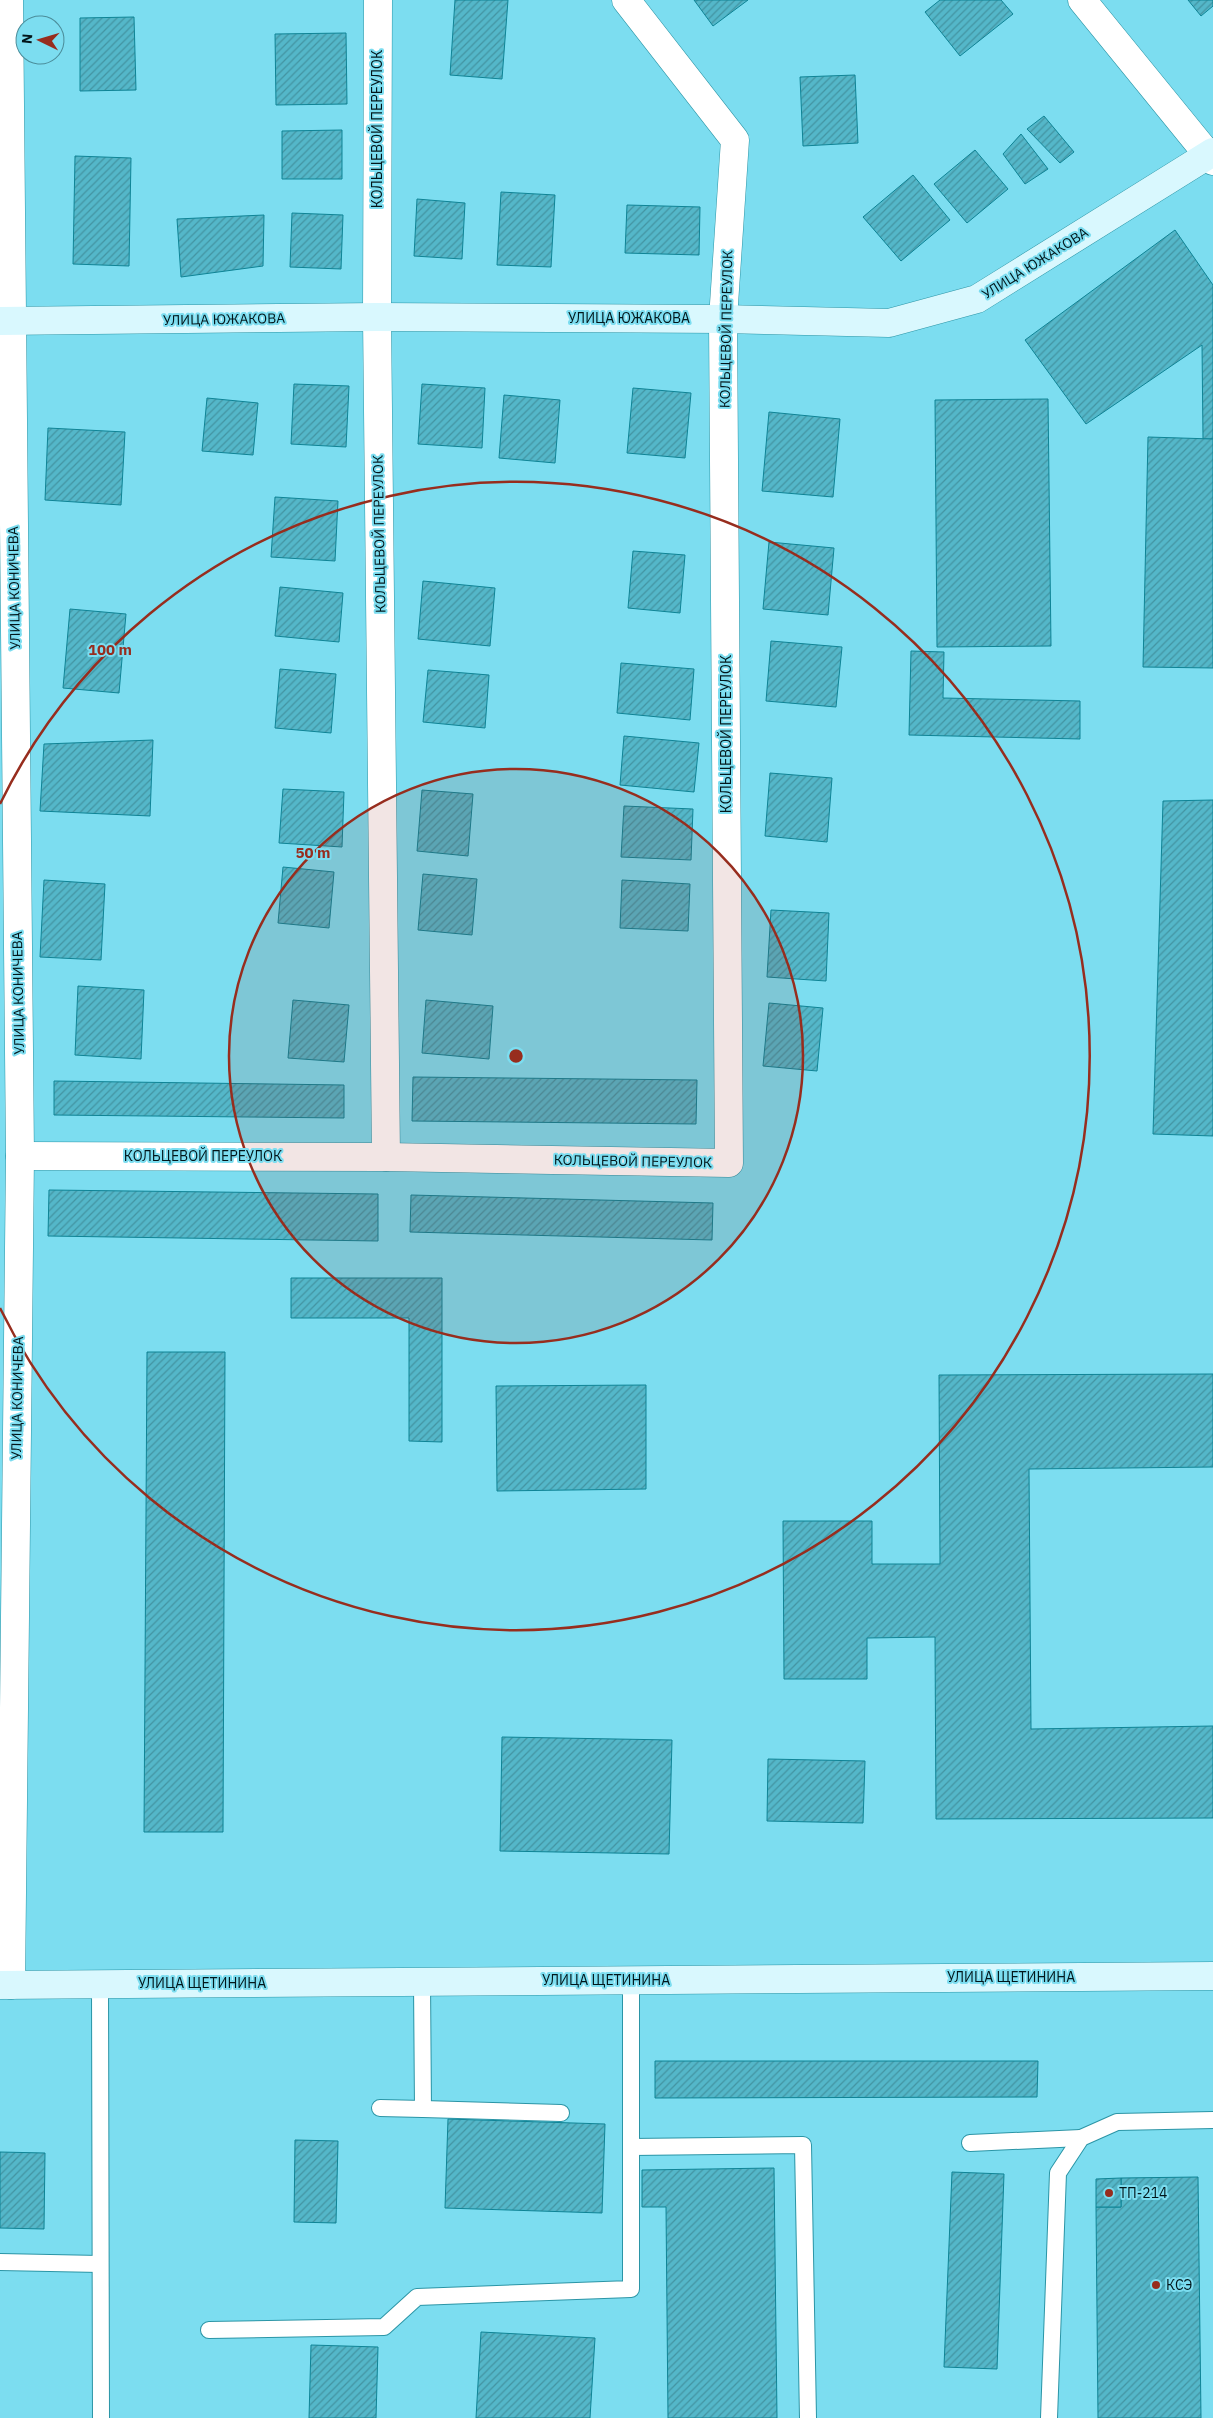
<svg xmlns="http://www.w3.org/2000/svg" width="1213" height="2418" viewBox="0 0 1213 2418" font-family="'IBM Plex Sans',sans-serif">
  <defs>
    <pattern id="building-hatch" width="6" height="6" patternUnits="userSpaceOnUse" patternTransform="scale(1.25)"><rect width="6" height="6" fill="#54b7c9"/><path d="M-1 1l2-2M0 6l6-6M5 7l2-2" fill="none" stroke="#4394a2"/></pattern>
  </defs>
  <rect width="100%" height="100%" fill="#7cddf0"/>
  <g fill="url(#building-hatch)" stroke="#0f8496">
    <polygon points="455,0 508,0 502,79 450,75"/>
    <polygon points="694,0 748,0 713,26"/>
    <polygon points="940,0 1001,0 1013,14 960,56 925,12"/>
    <polygon points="1188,0 1213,0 1213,6 1201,16"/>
    <polygon points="134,17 136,90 80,91 80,18"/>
    <polygon points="346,33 347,104 276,105 275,34"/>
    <polygon points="855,75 858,143 803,146 800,77"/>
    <polygon points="1044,116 1074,152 1060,163 1027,129"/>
    <polygon points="342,130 342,179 282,179 282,131"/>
    <polygon points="1021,134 1048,169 1025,184 1003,154"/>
    <polygon points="975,150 1008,189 967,223 934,184"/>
    <polygon points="75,156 131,158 129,266 73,264"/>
    <polygon points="913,175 950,220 901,261 863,217"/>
    <polygon points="501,192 555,195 551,267 497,265"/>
    <polygon points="417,199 465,203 462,259 414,256"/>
    <polygon points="627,205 700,207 699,255 625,253"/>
    <polygon points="292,213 343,215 341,269 290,267"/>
    <polygon points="264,215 263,266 181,277 177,219"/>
    <polygon points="1175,230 1213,285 1213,439 1203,439 1202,345 1086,424 1025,340"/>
    <polygon points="294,384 349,386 346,447 291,444"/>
    <polygon points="422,384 485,388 482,448 418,444"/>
    <polygon points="633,388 691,393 685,458 627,453"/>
    <polygon points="504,395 560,400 555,463 499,458"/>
    <polygon points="207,398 258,403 253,455 202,451"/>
    <polygon points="1048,399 1051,646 937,647 935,400"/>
    <polygon points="769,412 840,419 833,497 762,491"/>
    <polygon points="48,428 125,432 121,505 45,500"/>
    <polygon points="1148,437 1213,439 1213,668 1143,667"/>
    <polygon points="275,497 338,501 335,561 271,557"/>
    <polygon points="769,542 834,548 828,615 763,609"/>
    <polygon points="633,551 685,555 680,613 628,608"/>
    <polygon points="423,581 495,588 490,646 418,639"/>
    <polygon points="280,587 343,593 339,642 275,636"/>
    <polygon points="70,609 126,614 119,693 63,688"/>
    <polygon points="771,641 842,647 836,707 766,701"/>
    <polygon points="911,651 944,652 943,698 1080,701 1080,739 909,735"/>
    <polygon points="621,663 694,669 690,720 617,713"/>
    <polygon points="280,669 336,674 331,733 275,728"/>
    <polygon points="428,670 489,675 485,728 423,722"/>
    <polygon points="624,736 699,743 694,792 620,785"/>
    <polygon points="153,740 150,816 40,811 44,744"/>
    <polygon points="770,773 832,778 827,842 765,836"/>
    <polygon points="283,789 344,792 342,847 279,843"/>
    <polygon points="422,790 473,794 468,856 417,851"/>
    <polygon points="1213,800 1213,1136 1153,1134 1163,801"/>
    <polygon points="624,806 693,809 691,860 621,857"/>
    <polygon points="283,867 334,872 329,928 278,923"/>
    <polygon points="423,874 477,879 472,935 418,930"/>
    <polygon points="44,880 105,884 101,960 40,957"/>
    <polygon points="622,880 690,884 688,931 620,928"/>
    <polygon points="771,910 829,913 826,981 767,977"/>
    <polygon points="78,986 144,990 141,1059 75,1055"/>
    <polygon points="293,1000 349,1005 344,1062 288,1058"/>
    <polygon points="426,1000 493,1006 489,1059 422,1053"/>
    <polygon points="769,1003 823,1008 817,1071 763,1066"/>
    <polygon points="413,1077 697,1080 696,1124 412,1121"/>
    <polygon points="54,1081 344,1085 344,1118 54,1115"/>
    <polygon points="49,1190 378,1194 378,1241 48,1236"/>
    <polygon points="411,1195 713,1203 712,1240 410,1232"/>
    <polygon points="291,1278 442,1278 442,1442 409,1441 409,1318 291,1318"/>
    <polygon points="147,1352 225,1352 223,1832 144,1832"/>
    <polygon points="1213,1374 1213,1467 1029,1469 1031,1729 1213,1726 1213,1818 936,1819 935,1637 867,1638 867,1679 784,1679 783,1521 872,1521 872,1564 940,1564 939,1375"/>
    <polygon points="646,1385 646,1489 497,1491 496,1386"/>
    <polygon points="502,1737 672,1740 669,1854 500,1851"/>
    <polygon points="768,1759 865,1761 863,1823 767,1821"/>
    <polygon points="655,2061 1038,2061 1037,2097 655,2098"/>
    <polygon points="448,2119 605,2124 602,2213 445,2208"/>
    <polygon points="295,2140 338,2141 336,2223 294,2222"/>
    <polygon points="0,2152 45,2153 44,2229 0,2228"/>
    <polygon points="774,2168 777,2418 668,2418 666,2207 642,2207 642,2170"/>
    <polygon points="952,2172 1004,2174 997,2369 944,2367"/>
    <polygon points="1198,2177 1201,2418 1098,2418 1096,2207 1121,2207 1121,2178"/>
    <polygon points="1121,2178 1121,2207 1096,2207 1096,2179"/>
    <polygon points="481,2332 595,2338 590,2418 476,2418"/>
    <polygon points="311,2345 378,2347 376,2418 309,2418"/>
  </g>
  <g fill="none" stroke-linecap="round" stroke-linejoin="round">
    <defs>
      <g id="lane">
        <polyline points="100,1984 101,2418"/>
        <polyline points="380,2108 423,2109 422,1982"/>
        <polyline points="423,2109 561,2113"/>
        <polyline points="970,2143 1081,2138"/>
        <polyline points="631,2147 803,2145 808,2418"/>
        <polyline points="0,2262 100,2264"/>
        <polyline points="209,2330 384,2327 417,2297 631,2289 631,1980"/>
        <polyline points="1049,2418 1058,2173 1081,2138 1117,2122 1213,2120"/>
      </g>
      <g id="street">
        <polyline points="9,0 20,1156 11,1985"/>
        <polyline points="378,0 377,317 386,1157"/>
        <polyline points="1082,0 1213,161"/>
        <polyline points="20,1156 386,1157 729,1163 723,319 735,140 626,0"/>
      </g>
      <g id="secondary">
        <polyline points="0,321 377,317 723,319 889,323 977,299 1213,152"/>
        <polyline points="0,1985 1213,1976"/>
      </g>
    </defs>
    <use href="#lane" stroke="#2b95a6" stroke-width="18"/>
    <use href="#street" stroke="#2b95a6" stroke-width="29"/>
    <use href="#secondary" stroke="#2b95a6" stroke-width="29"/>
    <use href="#lane" stroke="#fff" stroke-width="16"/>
    <use href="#street" stroke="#fff" stroke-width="28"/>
    <use href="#secondary" stroke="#d9f8fe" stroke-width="28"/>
  </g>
  <circle cx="516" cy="1056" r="287" fill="#972d1e" fill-opacity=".12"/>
  <g fill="none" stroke="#972d1e" stroke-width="2.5">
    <circle cx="516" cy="1056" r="287"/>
    <path d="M0 804A574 574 0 1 1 0 1308"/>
  </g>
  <g fill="#972d1e" stroke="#7cddf0" stroke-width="2">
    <circle cx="1109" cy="2193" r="5"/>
    <circle cx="1156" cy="2285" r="5"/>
  </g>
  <g text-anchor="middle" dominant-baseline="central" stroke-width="4" stroke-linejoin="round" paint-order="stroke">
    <g font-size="14" fill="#02161a" stroke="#7cddf0">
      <text transform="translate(377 129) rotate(-90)">КОЛЬЦЕВОЙ ПЕРЕУЛОК</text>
      <text transform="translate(1035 263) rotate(-32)">УЛИЦА ЮЖАКОВА</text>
      <text x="629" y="318">УЛИЦА ЮЖАКОВА</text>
      <text transform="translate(224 319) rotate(-1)">УЛИЦА ЮЖАКОВА</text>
      <text transform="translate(726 329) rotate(-89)">КОЛЬЦЕВОЙ ПЕРЕУЛОК</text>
      <text transform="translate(379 534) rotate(-91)">КОЛЬЦЕВОЙ ПЕРЕУЛОК</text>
      <text transform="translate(14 588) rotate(-91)">УЛИЦА КОНИЧЕВА</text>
      <text transform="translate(726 734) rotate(-90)">КОЛЬЦЕВОЙ ПЕРЕУЛОК</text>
      <text transform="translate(18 993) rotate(-91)">УЛИЦА КОНИЧЕВА</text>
      <text x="203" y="1156">КОЛЬЦЕВОЙ ПЕРЕУЛОК</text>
      <text transform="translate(633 1161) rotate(1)">КОЛЬЦЕВОЙ ПЕРЕУЛОК</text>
      <text transform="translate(17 1398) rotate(-89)">УЛИЦА КОНИЧЕВА</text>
      <text x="1011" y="1977">УЛИЦА ЩЕТИНИНА</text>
      <text x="606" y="1980">УЛИЦА ЩЕТИНИНА</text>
      <text x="202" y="1983">УЛИЦА ЩЕТИНИНА</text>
    </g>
    <g font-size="14" fill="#02161a" stroke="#7cddf0" text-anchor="start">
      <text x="1119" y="2193">ТП-214</text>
      <text x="1166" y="2285">КСЭ</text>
    </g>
  </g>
  <circle cx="516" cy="1056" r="8" fill="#972d1e" stroke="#7cddf0" stroke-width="2.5"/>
  <g font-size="15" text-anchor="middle" font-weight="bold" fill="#972d1e" stroke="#7cddf0" stroke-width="4" stroke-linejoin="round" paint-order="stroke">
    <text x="110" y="655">100 m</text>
    <text x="313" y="858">50 m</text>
  </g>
  <g transform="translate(40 40) rotate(275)"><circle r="24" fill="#7cddf0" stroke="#4b8d9a"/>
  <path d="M0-4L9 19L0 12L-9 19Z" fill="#972d1e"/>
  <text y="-8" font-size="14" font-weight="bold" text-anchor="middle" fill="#02161a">N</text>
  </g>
</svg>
